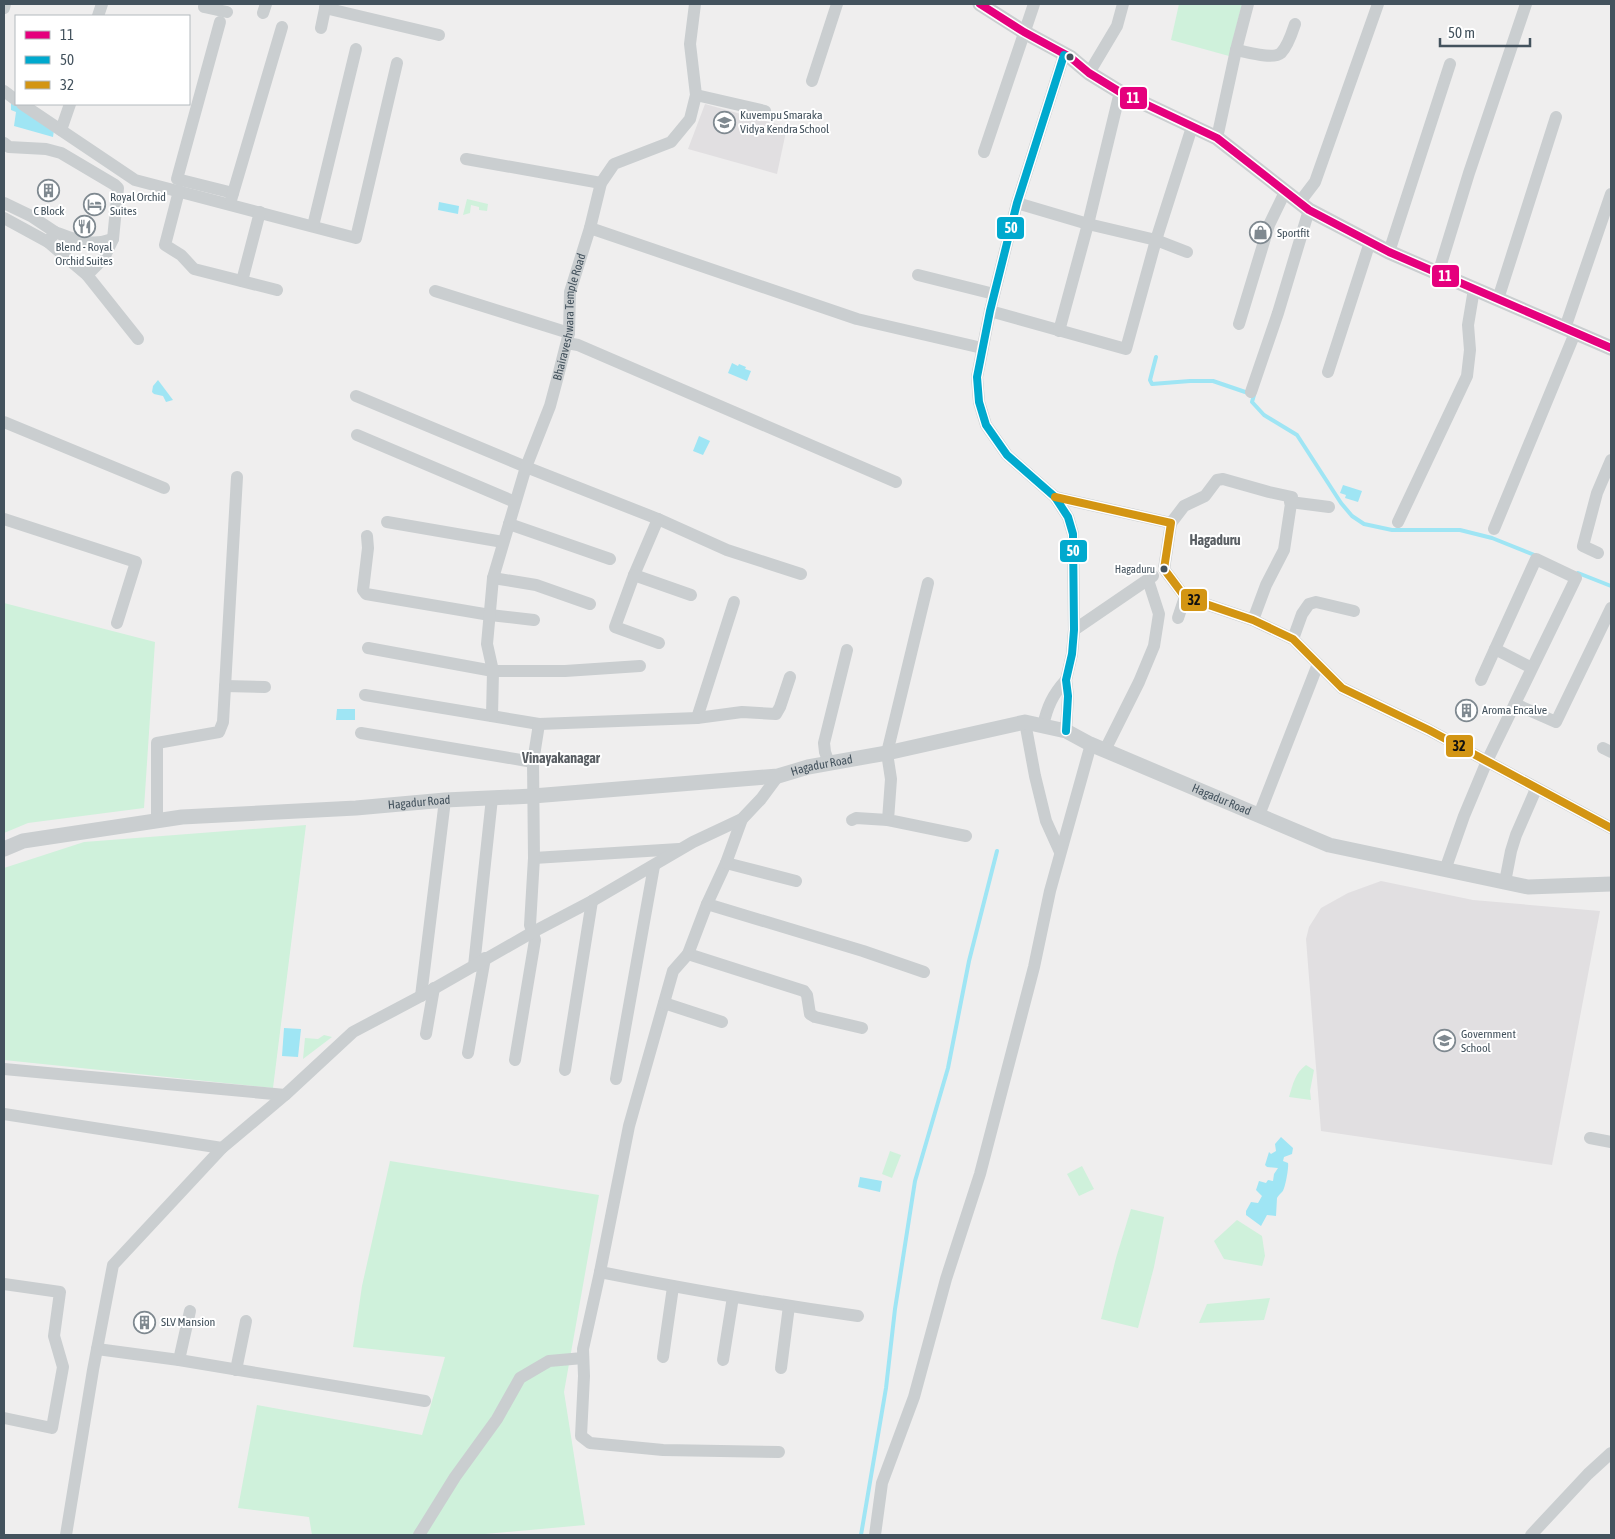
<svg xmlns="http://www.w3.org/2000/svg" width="1615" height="1539" viewBox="0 0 1615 1539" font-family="'Asap Condensed',sans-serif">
  <rect width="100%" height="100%" fill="#efeeee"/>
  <g fill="#e1dfe1">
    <polygon points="705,104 787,127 777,174 688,149"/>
    <polygon points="1381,881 1473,900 1600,911 1552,1165 1321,1131 1306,939 1309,927 1321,908 1348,893"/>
  </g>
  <g fill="#cff1db">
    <polygon points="1179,4 1242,4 1229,56 1171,40"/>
    <polygon points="467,199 488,204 487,211 479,210 479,207 471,205 470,213 463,215"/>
    <polygon points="4,603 155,642 144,808 28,823 4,833"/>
    <polygon points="306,825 273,1088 4,1060 4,868 84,842"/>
    <polygon points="324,1035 332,1037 303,1059 305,1038 318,1039"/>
    <path d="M1306,1065L1314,1070L1310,1091L1311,1100L1289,1097C1293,1084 1295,1073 1306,1065Z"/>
    <polygon points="890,1151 901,1155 892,1178 882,1174"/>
    <polygon points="390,1161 599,1195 564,1392 585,1525 474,1535 312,1535 309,1517 238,1508 257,1405 422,1435 445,1357 353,1347 362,1286"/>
    <polygon points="1082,1166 1094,1189 1079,1196 1067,1174"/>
    <polygon points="1131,1209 1164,1217 1154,1267 1138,1328 1101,1319 1116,1258"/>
    <polygon points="1237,1220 1262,1236 1265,1256 1262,1266 1224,1259 1214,1241"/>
    <polygon points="1270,1298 1264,1320 1199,1323 1207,1304"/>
  </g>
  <g fill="#9fe5f4">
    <polygon points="11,101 54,130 53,137 14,126 16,112 11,110"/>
    <polygon points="439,202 459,206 458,214 438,210"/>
    <polygon points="732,363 738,366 739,364 746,367 745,369 751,371 747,381 728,373"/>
    <polygon points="158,380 173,400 166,402 163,396 154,394 152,392 153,386"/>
    <polygon points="699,436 710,441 703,455 693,451"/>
    <polygon points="1343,485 1362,491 1358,502 1345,498 1346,495 1340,493"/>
    <polygon points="337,709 355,709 355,720 336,720"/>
    <polygon points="284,1028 301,1029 298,1057 282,1056"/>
    <path d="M1281,1137L1293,1148L1292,1154L1284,1157L1283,1161L1288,1163C1289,1167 1285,1190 1282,1192C1280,1194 1278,1196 1277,1198L1276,1216L1267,1215L1261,1226L1246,1215V1211L1251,1202L1258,1203L1262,1196L1256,1190L1259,1181L1266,1183L1268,1180L1273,1181L1274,1174L1278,1168L1267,1167L1265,1165L1269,1152L1271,1154L1276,1151L1275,1144Z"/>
    <polygon points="860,1177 882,1181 880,1192 858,1187"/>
  </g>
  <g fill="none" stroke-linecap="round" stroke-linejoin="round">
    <g stroke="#9fe5f4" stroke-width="4">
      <polyline points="1156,357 1150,380 1152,384 1190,381 1213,381 1254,395 1252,402 1264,415 1297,435 1341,503 1352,516 1364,524 1392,530 1460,530 1492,538 1537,556"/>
      <polyline points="1578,573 1611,586"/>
      <polyline points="861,1535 886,1388 895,1309 915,1181 948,1068 969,961 997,851"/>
    </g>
    <g stroke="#caced0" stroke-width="12">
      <polyline points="205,4 204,7 227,12"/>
      <polyline points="4,8 5,4"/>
      <polyline points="325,8 439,35"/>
      <polyline points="263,13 266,4"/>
      <polyline points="98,16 102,4"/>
      <polyline points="220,22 177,179 233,193"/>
      <polyline points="321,28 326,4"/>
      <path d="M1236,50C1247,52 1273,60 1281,53C1288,46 1292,33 1295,24"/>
      <polyline points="1064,55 1017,203 990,311 977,377 979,402 986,425 1007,455 1055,497 1068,517 1073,534 1074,630 1072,654 1066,680 1068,696 1066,731"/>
      <polyline points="1089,73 1117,26 1123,4"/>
      <polyline points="812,81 837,4"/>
      <polyline points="4,91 16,100"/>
      <polyline points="696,95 765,111"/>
      <polyline points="22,104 135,180 356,238 397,63"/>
      <polyline points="61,130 70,104"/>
      <polyline points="1217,138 1236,50 1248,4"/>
      <polyline points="4,143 9,147 46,149 61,153 115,185 118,188 113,239 104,258 87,275"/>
      <polyline points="984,152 1034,4"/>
      <polyline points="466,159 601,183"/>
      <polyline points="179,191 165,245 181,255 194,269 277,290"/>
      <polyline points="231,200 282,27"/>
      <polyline points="4,203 31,216 55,232"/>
      <polyline points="1017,203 1088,224 1156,240 1187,252"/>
      <polyline points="1299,203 1315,182 1378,4"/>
      <polyline points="4,218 48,242 87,275 138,339"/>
      <polyline points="313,226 356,49"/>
      <polyline points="590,228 857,319 982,348"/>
      <path d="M48,242L55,232C76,240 91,247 113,239"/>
      <polyline points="1389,252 1450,64"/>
      <polyline points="1438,274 1469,173 1526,4"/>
      <polyline points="918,275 994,294"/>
      <polyline points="242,281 260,212"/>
      <polyline points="435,291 569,333"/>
      <polyline points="1498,299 1556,117"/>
      <polyline points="990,311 1126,349 1156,240 1192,127"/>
      <polyline points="1239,324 1269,225 1285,192"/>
      <polyline points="1565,328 1611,194"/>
      <polyline points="1059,331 1088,224 1120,92"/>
      <polyline points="567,343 578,345 896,482"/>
      <polyline points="1328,372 1370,242"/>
      <polyline points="1251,392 1278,313 1309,210"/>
      <polyline points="356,396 526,467 658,519 727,550 801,574"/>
      <polyline points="4,422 164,488"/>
      <polyline points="357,435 515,502"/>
      <polyline points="1055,497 1171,523 1164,569 1185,597 1253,620 1293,639 1342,688 1429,730 1611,828"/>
      <polyline points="1290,502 1329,507"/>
      <polyline points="4,519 136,562 117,623"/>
      <polyline points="658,519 634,575 615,627 659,643"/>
      <polyline points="387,522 503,542"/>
      <polyline points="1398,522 1467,376 1470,350 1468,325 1474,289"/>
      <polyline points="1171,523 1184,506 1205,496 1217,480 1223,479 1269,492 1292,497 1284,550 1266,585 1253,620"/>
      <polyline points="509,524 610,559"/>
      <polyline points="1494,529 1575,333"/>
      <polyline points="367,536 368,548 363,590 366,594 490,615 534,620"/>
      <polyline points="1598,553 1583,546 1597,493 1611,460"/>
      <polyline points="634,575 691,595"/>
      <polyline points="493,578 536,585 590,604"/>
      <polyline points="928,583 887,753 891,779 888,820 966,836"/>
      <polyline points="1178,618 1185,597"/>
      <polyline points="1074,630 1153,576"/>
      <polyline points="1293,639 1302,614 1309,604 1316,602 1354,611"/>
      <polyline points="368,648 493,671 565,671 640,666"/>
      <polyline points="1481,680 1495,649"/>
      <polyline points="225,686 265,687"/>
      <polyline points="365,695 539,724 697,718 742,712 776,714 780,707 790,677"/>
      <polyline points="1515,704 1556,722 1611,608"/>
      <path id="s1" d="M492,716L493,671L487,644L493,578L526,467L550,406L558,376L569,333L570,292L590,228L601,183L614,164L671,142L690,119L696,95L690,44L695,4"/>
      <polyline points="697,718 734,602"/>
      <polyline points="1025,722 1035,776 1046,821 1060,852"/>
      <path d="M1043,726C1047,707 1053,694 1066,680"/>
      <polyline points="361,733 533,762"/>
      <polyline points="1603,748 1611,752"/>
      <polyline points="1105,750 1139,682 1154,646 1159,614 1148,580"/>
      <polyline points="829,763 825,752 824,743 847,650"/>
      <polyline points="1259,815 1318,664"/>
      <polyline points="742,819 726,863 707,904 688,954 804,991 807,995 810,1014 815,1017 862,1028"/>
      <polyline points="852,820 856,818 888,820"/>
      <polyline points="157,821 157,743 219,732 223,722 237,477"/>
      <polyline points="534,858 679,849"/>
      <polyline points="726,863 796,881"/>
      <polyline points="1445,870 1464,816 1487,761 1576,578 1536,559 1495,649 1532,668"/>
      <polyline points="1505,882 1511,851 1516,835 1536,789"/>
      <polyline points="707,904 863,951 924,972"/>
      <path d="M688,954L673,971L629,1126L600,1272C686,1289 772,1304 858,1316"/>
      <polyline points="474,966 492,798"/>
      <polyline points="421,996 445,800"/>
      <polyline points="664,1003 722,1022"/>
      <polyline points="426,1034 434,988"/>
      <polyline points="468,1053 485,958"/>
      <polyline points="515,1060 535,940 530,925 534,858 533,762 539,724"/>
      <polyline points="4,1069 285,1095"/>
      <polyline points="565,1070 592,901"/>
      <polyline points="616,1079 654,866"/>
      <polyline points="4,1114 222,1148"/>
      <polyline points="1590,1138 1611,1142"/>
      <polyline points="600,1272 583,1349 584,1376 581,1436 590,1443 663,1450 779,1452"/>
      <polyline points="4,1284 60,1292 54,1336 63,1367 52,1428 4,1418"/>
      <polyline points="97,1349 179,1360 425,1401"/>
      <polyline points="663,1357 673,1287"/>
      <polyline points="179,1360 190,1311"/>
      <polyline points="723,1360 733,1297"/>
      <polyline points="781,1368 789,1306"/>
      <polyline points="236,1370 246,1321"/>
      <polyline points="66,1535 93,1370 113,1265 222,1148 285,1095 353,1032 421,996 533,932 592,901 693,842 742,819 761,799 778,776"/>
      <polyline points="419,1535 455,1477 497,1419 520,1378 549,1361 583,1358"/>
      <polyline points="875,1535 882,1483 914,1397 946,1279 980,1174 1034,967 1050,891 1091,744"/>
      <polyline points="1531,1535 1588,1474 1611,1453"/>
    </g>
    <g stroke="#caced0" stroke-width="15">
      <polyline points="980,4 1024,32 1070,57 1089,73 1120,92 1217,138 1309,210 1389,252 1611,348"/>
      <path id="s2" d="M4,849L23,841L182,817L356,808L445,800L533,796L778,776L808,767L887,753L1025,722L1066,731L1090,744L1329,845L1528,887L1611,884"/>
    </g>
    <defs>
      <polyline id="bus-1" points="980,4 1024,32 1070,57 1089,73 1120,92 1217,138 1309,210 1389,252 1611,348"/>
      <polyline id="bus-2" points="1064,55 1017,203 990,311 977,377 979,402 986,425 1007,455 1055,497 1068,517 1073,534 1074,630 1072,654 1066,680 1068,696 1066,731"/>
      <polyline id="bus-3" points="1055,497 1171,523 1164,569 1185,597 1253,620 1293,639 1342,688 1429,730 1611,828"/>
    </defs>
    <use href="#bus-1" stroke="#fff" stroke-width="11"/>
    <use href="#bus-2" stroke="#fff" stroke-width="11"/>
    <use href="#bus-3" stroke="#fff" stroke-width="11"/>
    <use href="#bus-1" stroke="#e5007d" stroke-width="8"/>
    <use href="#bus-2" stroke="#00a9ce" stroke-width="8"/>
    <use href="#bus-3" stroke="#d39513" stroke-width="8"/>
  </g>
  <defs>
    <symbol id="school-ring" viewBox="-11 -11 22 22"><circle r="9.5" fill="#fff" stroke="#7f8990" stroke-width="1.5"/><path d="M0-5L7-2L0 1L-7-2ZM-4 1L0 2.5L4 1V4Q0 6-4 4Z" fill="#7f8990"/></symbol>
    <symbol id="building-ring" viewBox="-11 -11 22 22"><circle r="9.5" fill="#fff" stroke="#7f8990" stroke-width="1.5"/><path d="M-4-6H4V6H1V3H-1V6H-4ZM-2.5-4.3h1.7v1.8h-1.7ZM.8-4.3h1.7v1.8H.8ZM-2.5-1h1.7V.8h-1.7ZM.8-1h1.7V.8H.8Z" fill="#7f8990"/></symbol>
    <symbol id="hotel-ring" viewBox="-11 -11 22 22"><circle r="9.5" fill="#fff" stroke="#7f8990" stroke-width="1.5"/><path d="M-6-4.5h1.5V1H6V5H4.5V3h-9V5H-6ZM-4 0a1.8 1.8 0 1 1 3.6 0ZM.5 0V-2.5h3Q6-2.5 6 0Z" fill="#7f8990"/></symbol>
    <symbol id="restaurant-ring" viewBox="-11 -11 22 22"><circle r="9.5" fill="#fff" stroke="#7f8990" stroke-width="1.5"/><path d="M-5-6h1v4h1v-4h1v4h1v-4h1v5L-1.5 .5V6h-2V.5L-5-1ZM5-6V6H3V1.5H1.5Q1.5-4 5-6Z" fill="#7f8990"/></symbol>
    <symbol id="shop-ring" viewBox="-11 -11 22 22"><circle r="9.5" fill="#fff" stroke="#7f8990" stroke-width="1.5"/><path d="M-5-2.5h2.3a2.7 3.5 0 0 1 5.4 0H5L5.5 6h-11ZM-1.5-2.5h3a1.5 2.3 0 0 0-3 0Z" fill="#7f8990"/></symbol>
  </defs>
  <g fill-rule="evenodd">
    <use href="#school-ring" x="712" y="110" width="25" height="25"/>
    <use href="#building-ring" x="36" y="178" width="25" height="25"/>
    <use href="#hotel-ring" x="82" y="192" width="25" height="25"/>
    <use href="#restaurant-ring" x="72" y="214" width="25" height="25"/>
    <use href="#shop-ring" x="1248" y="220" width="25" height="25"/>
    <use href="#building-ring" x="1454" y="698" width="25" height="25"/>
    <use href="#school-ring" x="1432" y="1028" width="25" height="25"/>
    <use href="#building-ring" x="132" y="1310" width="25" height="25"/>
  </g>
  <g fill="#43525d" stroke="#fff" stroke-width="2">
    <circle cx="1070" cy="57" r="4.5"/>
    <circle cx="1164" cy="569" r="4.5"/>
  </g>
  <g text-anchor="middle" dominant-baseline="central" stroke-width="4" stroke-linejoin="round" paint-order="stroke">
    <g font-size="11" fill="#43525d" stroke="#fff" text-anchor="end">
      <text x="1155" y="569">Hagaduru</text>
    </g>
    <g font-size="12" fill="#43525d" stroke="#fff" text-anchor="start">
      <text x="740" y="115">Kuvempu Smaraka<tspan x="740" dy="14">Vidya Kendra School</tspan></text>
      <text x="110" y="197">Royal Orchid<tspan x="110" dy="14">Suites</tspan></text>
      <text x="49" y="211" text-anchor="middle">C Block</text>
      <text x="1277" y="233">Sportfit</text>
      <text x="84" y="247" text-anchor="middle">Blend - Royal<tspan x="84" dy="14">Orchid Suites</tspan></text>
      <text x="1482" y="710">Aroma Encalve</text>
      <text x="1461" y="1034">Government<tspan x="1461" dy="14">School</tspan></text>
      <text x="161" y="1322">SLV Mansion</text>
    </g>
    <g font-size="12" fill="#43525d" stroke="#fff">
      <text stroke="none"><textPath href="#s1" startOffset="412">Bhairaveshwara Temple Road</textPath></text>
      <text stroke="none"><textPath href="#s2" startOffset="824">Hagadur Road</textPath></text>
      <text stroke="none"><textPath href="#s2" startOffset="1244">Hagadur Road</textPath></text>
      <text stroke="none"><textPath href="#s2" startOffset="419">Hagadur Road</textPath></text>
    </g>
    <g font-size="14" font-weight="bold" fill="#595e63" stroke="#fff">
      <text x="1215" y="540">Hagaduru</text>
      <text x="561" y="758">Vinayakanagar</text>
    </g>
  </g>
  <g stroke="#fff" stroke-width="2">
    <rect x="1119" y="86" width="29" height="24" rx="5" fill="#e5007d"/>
    <rect x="996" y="216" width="29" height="24" rx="5" fill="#00a9ce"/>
    <rect x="1431" y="264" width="29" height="24" rx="5" fill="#e5007d"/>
    <rect x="1059" y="539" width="29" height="24" rx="5" fill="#00a9ce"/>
    <rect x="1180" y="588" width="28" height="24" rx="5" fill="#d39513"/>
    <rect x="1445" y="734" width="29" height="24" rx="5" fill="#d39513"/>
  </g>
  <g font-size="14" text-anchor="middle" font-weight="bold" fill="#fff">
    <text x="1133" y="103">11</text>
    <text x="1011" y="233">50</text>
    <text x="1445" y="281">11</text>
    <text x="1073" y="556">50</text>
  </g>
  <g font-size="14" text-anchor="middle" font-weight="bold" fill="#111">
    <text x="1194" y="605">32</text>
    <text x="1459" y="751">32</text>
  </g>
  <rect width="1615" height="1539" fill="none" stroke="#43525d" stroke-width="10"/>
  <rect x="15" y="15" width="175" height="90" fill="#ffffff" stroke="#b4babe"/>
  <rect x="25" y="31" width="25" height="8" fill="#e5007d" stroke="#b4babe"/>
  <text x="60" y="40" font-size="15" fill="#43525d">11</text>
  <rect x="25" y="56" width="25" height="8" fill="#00a9ce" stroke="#b4babe"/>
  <text x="60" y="65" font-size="15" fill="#43525d">50</text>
  <rect x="25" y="81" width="25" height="8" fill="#d39513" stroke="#b4babe"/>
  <text x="60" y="90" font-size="15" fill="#43525d">32</text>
  <path d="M1440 38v8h90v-8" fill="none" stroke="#43525d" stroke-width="2.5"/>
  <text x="1448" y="38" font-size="15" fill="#43525d" stroke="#ffffff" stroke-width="4" paint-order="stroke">50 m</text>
</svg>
